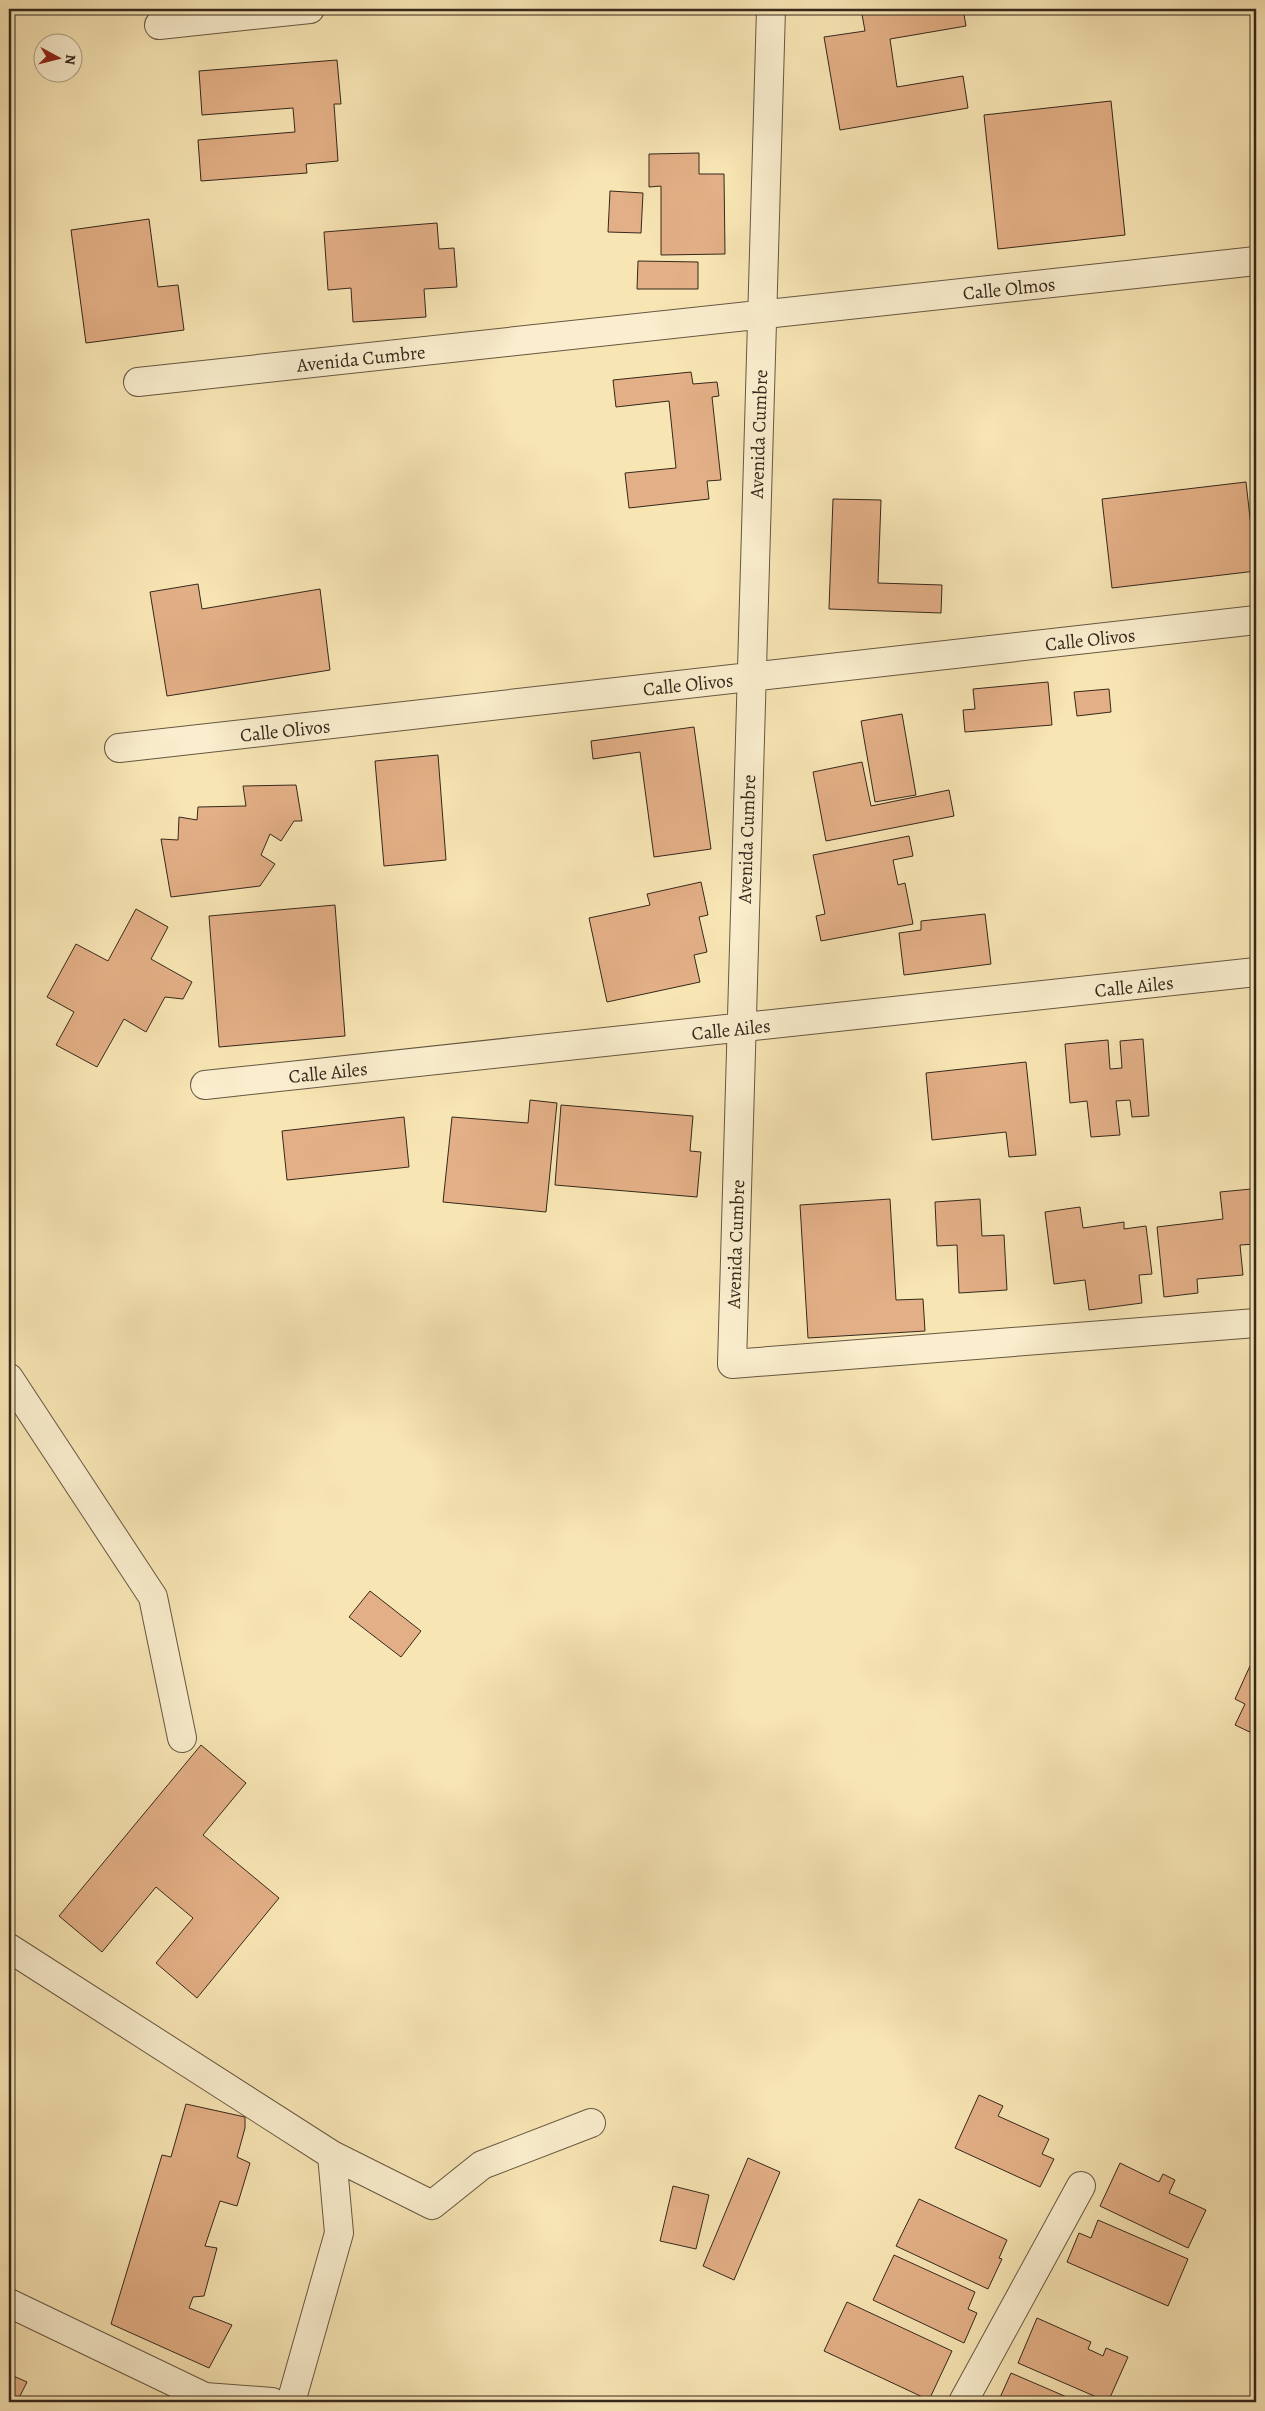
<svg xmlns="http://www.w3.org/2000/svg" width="1265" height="2411" font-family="Alegreya,serif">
	<rect width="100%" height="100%" fill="#f8e5b4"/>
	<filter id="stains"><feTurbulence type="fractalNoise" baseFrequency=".004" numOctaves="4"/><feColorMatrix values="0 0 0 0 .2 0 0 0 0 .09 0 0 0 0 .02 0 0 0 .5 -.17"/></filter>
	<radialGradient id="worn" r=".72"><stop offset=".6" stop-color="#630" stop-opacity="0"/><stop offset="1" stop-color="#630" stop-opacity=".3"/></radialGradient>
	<path fill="#e3af86" stroke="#35281c" d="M 861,9 L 963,9 L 966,26 L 890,39 L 897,87 L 963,76 L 968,108 L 840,130 L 824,37 L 865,31 Z
		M 337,60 L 341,104 L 334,104 L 338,161 L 306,164 L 307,173 L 201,181 L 198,140 L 295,132 L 293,108 L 202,115 L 199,71 Z
		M 1111,101 L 1125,235 L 998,249 L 984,115 Z
		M 699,153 L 699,174 L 724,174 L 725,254 L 661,255 L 661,186 L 649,187 L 649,154 Z
		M 610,191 L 643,193 L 641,233 L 608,232 Z
		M 149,219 L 158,287 L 178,285 L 184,330 L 86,343 L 71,230 Z
		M 437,223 L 439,249 L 454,248 L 457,287 L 424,289 L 426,317 L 353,322 L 351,288 L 328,290 L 324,232 Z
		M 638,261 L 698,262 L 698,289 L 637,289 Z
		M 691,372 L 693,384 L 717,382 L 719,396 L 712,397 L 721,480 L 707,481 L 709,499 L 629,508 L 625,473 L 676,468 L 669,401 L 616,407 L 613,380 Z
		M 1246,482 L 1256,571 L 1112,588 L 1102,499 Z
		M 833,499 L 881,500 L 878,583 L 942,585 L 941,613 L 829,609 Z
		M 198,584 L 202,609 L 320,589 L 330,670 L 167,696 L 150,592 Z
		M 1048,682 L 1052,725 L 965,732 L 963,710 L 975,709 L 973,689 Z
		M 1109,689 L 1111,712 L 1077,716 L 1074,692 Z
		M 902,714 L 916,795 L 875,802 L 861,721 Z
		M 694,727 L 711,849 L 654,857 L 640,752 L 593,759 L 591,741 Z
		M 438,755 L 446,860 L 384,866 L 375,761 Z
		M 862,762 L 871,806 L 949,790 L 954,816 L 826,841 L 813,772 Z
		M 296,785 L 302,821 L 294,821 L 281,841 L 270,834 L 261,855 L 275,864 L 260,886 L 171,897 L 161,839 L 178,840 L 179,817 L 197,820 L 198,807 L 246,806 L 243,786 Z
		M 909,836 L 913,856 L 893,860 L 898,885 L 905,883 L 913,924 L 821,941 L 816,916 L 825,914 L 813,855 Z
		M 701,882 L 708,915 L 699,917 L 707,952 L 694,955 L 700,982 L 607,1002 L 589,918 L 650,905 L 647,894 Z
		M 335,905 L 345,1036 L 219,1047 L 209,916 Z
		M 136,909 L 168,927 L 151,959 L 192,982 L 183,999 L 165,997 L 146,1032 L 124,1019 L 97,1067 L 56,1045 L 74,1012 L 47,997 L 76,944 L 108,961 Z
		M 985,914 L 991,964 L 904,975 L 899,933 L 921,930 L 921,921 Z
		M 1143,1039 L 1149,1116 L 1132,1117 L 1130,1100 L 1116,1101 L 1120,1135 L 1091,1137 L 1087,1101 L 1070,1103 L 1065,1044 L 1108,1040 L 1110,1069 L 1122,1068 L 1120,1041 Z
		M 1026,1062 L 1036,1155 L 1009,1157 L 1006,1132 L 932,1140 L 926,1073 Z
		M 530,1100 L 557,1103 L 546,1212 L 443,1202 L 452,1117 L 528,1123 Z
		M 561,1105 L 693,1116 L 690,1151 L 701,1152 L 697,1197 L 555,1185 Z
		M 404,1117 L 409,1167 L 287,1180 L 282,1131 Z
		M 1251,1189 L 1256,1244 L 1240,1245 L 1243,1275 L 1197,1279 L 1198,1293 L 1164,1297 L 1157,1227 L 1223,1219 L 1220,1192 Z
		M 890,1199 L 896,1300 L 923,1299 L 925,1331 L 808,1338 L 800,1205 Z
		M 980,1199 L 982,1236 L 1004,1235 L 1007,1290 L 959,1293 L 957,1245 L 937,1246 L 935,1202 Z
		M 1080,1207 L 1083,1228 L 1124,1222 L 1124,1229 L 1146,1226 L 1152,1274 L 1139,1275 L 1142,1303 L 1089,1310 L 1085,1280 L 1054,1284 L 1045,1212 Z
		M 370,1591 L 421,1631 L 401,1657 L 349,1617 Z
		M 1250,1666 L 1256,1669 L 1256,1735 L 1235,1725 L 1245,1704 L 1235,1699 Z
		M 201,1745 L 246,1783 L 203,1835 L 279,1898 L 197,1998 L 156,1963 L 193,1918 L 156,1887 L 102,1952 L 59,1916 Z
		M 979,2095 L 1003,2106 L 998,2116 L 1049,2139 L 1042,2154 L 1054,2159 L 1040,2187 L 955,2148 Z
		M 186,2104 L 245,2117 L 245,2128 L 237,2157 L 250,2163 L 237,2206 L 220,2201 L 205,2246 L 217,2248 L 204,2296 L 193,2297 L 189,2308 L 232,2325 L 209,2368 L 111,2324 L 162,2155 L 171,2157 Z
		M 748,2158 L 780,2172 L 734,2280 L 703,2266 Z
		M 1120,2163 L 1159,2182 L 1163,2174 L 1175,2180 L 1169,2193 L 1206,2210 L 1188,2248 L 1100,2206 Z
		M 673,2186 L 709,2195 L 696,2249 L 660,2241 Z
		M 919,2199 L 1007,2240 L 999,2258 L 1002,2259 L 988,2289 L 896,2246 Z
		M 1098,2220 L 1188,2259 L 1168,2306 L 1067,2262 L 1079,2233 L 1091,2238 Z
		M 894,2255 L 975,2292 L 968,2309 L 977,2313 L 964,2343 L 873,2300 Z
		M 847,2302 L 952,2351 L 929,2400 L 824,2351 Z
		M 1037,2318 L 1091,2342 L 1088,2349 L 1103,2356 L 1106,2348 L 1128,2357 L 1108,2402 L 1018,2363 Z
		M 1011,2373 L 1076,2401 L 1075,2402 L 998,2402 Z
		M 9,2374 L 27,2382 L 20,2396 L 36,2402 L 9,2402 Z"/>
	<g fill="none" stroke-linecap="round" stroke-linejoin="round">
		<g stroke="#665742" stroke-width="30">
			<path id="minor" d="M 771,9 L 732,1364 L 1256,1323
				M 159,25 L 310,9
				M 138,382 L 1256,261
				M 119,748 L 1256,620
				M 205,1085 L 1256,972
				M 9,1378 L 153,1597 L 182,1738
				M 9,1948 L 332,2155 L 432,2205 L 482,2165 L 591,2123
				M 9,2303 L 205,2397 L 272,2402
				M 291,2402 L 339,2233 L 332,2155
				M 963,2402 L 1081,2186"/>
		</g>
		<use href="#minor" stroke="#faeece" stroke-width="28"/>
	</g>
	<g text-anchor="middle" stroke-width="5" stroke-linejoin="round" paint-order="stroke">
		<g font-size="19" fill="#35281c" stroke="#faeece">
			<text transform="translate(1009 288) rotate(-6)" y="7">Calle Olmos</text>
			<text transform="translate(361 358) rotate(-6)" y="7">Avenida Cumbre</text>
			<text transform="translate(758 434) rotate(-88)" y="7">Avenida Cumbre</text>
			<text transform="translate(1090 639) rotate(-6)" y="7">Calle Olivos</text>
			<text transform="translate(688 684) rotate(-6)" y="7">Calle Olivos</text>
			<text transform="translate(285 730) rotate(-6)" y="7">Calle Olivos</text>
			<text transform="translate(746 839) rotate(-88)" y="7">Avenida Cumbre</text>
			<text transform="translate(1134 986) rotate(-6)" y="7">Calle Ailes</text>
			<text transform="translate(731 1029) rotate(-6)" y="7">Calle Ailes</text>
			<text transform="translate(328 1072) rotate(-6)" y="7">Calle Ailes</text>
			<text transform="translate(735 1244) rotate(-88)" y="7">Avenida Cumbre</text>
		</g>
	</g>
	<rect width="1265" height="2411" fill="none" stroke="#f8e5b4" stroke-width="30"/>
	<rect x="10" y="10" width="1245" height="2391" fill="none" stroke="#35281c" stroke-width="2.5"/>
	<rect x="15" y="15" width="1235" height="2381" fill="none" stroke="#35281c"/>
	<g transform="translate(58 58) rotate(97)"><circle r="24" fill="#faeece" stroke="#ab9f87"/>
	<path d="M0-4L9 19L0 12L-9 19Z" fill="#8f2418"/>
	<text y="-8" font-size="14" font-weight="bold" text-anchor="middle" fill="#35281c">N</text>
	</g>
	<rect width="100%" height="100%" filter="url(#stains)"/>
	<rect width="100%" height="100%" fill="url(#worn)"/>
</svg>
